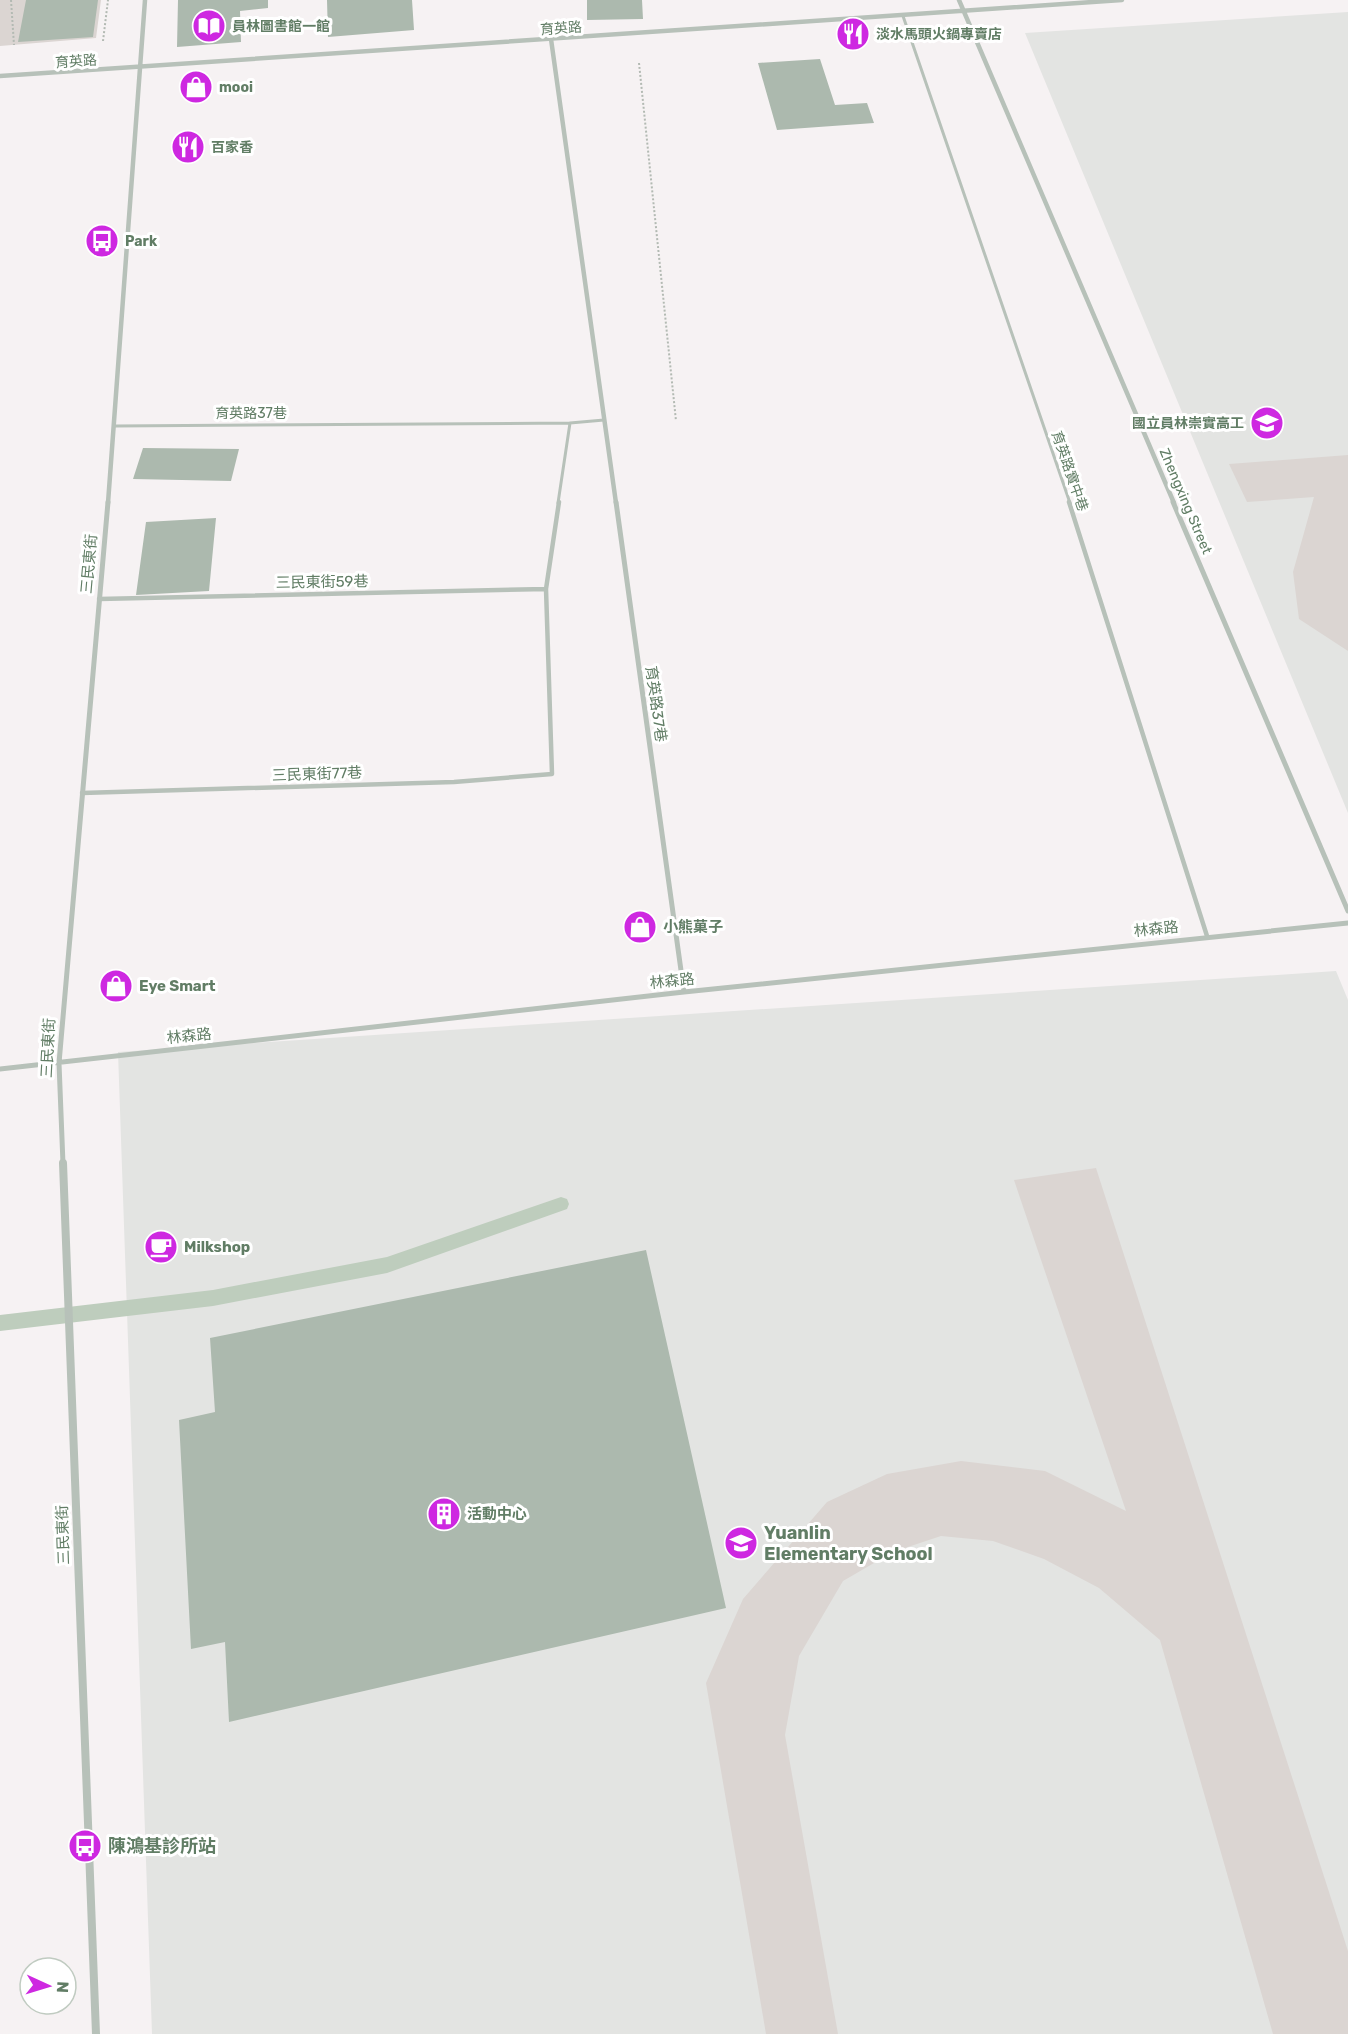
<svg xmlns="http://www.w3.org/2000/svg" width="1348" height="2034" font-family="Rubik,'Noto Sans TC',sans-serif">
	<rect width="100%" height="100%" fill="#f6f2f3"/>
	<path fill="#e3e4e2" d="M 1348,12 L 1348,813 L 1025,33 Z
		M 1336,971 L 1348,1000 L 1348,2034 L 152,2034 L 118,1052 Z"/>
	<path fill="#dbd5d2" d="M 0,0 L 101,0 L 96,38 L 0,46 Z
		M 1348,455 L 1348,651 L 1299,619 L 1293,572 L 1314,497 L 1247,502 L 1229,464 Z
		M 1096,1168 L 1348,1951 L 1348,2034 L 1273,2034 L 1160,1640 L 1099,1588 L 1044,1559 L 993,1541 L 941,1536 L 893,1552 L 843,1581 L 799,1656 L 785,1735 L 838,2034 L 766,2034 L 706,1683 L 743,1599 L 827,1502 L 887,1474 L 961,1461 L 1045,1471 L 1126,1511 L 1014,1180 Z"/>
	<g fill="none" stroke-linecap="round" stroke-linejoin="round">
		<path fill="#becdbd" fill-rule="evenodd" d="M 561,1197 L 567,1199 L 569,1204 L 567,1209 L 387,1273 L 213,1306 L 0,1331 L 0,1315 L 213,1290 L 387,1257 Z"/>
	</g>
	<path fill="#acb9ae" d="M 26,0 L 98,0 L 93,37 L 18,42 Z
		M 178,0 L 268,0 L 268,8 L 240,11 L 241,42 L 177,47 Z
		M 327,0 L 412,0 L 414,30 L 328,37 Z
		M 587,0 L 642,0 L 643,19 L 587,20 Z
		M 820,59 L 835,105 L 867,103 L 874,123 L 777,130 L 758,63 Z
		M 143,448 L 239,449 L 231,481 L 133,479 Z
		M 216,518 L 209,591 L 136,595 L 146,522 Z
		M 646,1250 L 726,1608 L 229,1722 L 225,1642 L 191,1649 L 179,1420 L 215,1412 L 210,1338 Z"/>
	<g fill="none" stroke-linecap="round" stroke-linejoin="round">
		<path stroke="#b3bab3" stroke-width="2" stroke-dasharray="2 2" stroke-linecap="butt" d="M 11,0 L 14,45
			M 103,41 L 108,0
			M 639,63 L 676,421"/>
		<path stroke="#b7c1b9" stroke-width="3" d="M 903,16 L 1070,503
			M 115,426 L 570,423 L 604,420
			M 558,503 L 570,423"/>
		<path stroke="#b7c1b9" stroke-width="4.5" d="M 1069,502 L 1207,936
			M 99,599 L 546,589
			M 82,793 L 454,782 L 552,774 L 546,589 L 559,502"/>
		<path stroke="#b7c1b9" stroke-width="4.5" d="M 959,0 L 1174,503
			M 551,39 L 616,503
			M 0,76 L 1122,0
			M 108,503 L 145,0"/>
		<path stroke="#b7c1b9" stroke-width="5" d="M 616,502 L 684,992
			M 1173,502 L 1348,911
			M 0,1069 L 684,992 L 1348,923
			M 63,1164 L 59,1063 L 108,502"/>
		<path stroke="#b7c1b9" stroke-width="8" d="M 63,1163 L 96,2034"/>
	</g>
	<defs>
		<g id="library-disc" transform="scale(1.725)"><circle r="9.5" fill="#ce28e1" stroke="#fff"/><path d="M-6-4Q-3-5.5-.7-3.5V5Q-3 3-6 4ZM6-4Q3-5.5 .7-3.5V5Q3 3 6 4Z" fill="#fff"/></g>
		<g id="restaurant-disc" transform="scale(1.725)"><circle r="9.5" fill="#ce28e1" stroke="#fff"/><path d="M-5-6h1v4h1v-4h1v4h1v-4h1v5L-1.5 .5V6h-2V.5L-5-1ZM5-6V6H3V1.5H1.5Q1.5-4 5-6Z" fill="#fff"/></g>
		<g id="shop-disc" transform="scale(1.725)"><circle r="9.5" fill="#ce28e1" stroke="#fff"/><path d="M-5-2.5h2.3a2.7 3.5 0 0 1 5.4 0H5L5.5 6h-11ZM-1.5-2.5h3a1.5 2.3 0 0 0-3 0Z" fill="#fff"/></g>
		<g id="bus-disc" transform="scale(1.725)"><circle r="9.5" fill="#ce28e1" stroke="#fff"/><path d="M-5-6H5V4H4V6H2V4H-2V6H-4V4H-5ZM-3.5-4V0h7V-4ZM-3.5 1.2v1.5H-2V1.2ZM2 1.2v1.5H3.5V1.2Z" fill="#fff"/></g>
		<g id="school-disc" transform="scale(1.725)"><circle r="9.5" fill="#ce28e1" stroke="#fff"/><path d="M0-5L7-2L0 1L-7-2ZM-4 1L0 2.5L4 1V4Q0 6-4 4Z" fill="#fff"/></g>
		<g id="cafe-disc" transform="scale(1.725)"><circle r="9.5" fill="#ce28e1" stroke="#fff"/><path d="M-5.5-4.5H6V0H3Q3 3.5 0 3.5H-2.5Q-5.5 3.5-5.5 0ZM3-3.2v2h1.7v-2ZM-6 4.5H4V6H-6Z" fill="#fff"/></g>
		<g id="building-disc" transform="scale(1.725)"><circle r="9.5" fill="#ce28e1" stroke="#fff"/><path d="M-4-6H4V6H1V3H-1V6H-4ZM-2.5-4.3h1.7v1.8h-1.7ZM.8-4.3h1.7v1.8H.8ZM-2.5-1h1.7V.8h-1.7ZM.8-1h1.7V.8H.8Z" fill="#fff"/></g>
	</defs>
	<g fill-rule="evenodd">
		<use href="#library-disc" x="209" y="26"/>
		<use href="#restaurant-disc" x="853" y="34"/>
		<use href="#shop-disc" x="196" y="87"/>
		<use href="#restaurant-disc" x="188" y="147"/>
		<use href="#bus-disc" x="102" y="241"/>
		<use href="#school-disc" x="1267" y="423"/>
		<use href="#shop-disc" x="640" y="927"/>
		<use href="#shop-disc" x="116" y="986"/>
		<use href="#cafe-disc" x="161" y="1247"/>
		<use href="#building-disc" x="444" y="1514"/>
		<use href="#school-disc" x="741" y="1543"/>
		<use href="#bus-disc" x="85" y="1846"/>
	</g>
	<g text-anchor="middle" stroke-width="6" stroke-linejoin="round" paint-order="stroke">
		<g font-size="14" font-weight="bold" fill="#617d65" stroke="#fff" text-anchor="start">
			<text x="232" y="31">員林圖書館一館</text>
			<text x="876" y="39">淡水馬頭火鍋專賣店</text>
			<text x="219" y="92">mooi</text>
			<text x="211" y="152">百家香</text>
			<text x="125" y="246">Park</text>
			<text x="1244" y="428" text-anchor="end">國立員林崇實高工</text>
		</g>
		<g font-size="14" fill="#617d65" stroke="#fff">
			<text transform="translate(561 28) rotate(-4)" y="5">育英路</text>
			<text transform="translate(76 61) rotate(-4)" y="5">育英路</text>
			<text x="251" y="418">育英路37巷</text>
			<text transform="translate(1070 471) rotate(71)" y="5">育英路實中巷</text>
			<text transform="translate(1186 501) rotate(67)" y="5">Zhengxing Street</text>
		</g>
		<g font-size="15" fill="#617d65" stroke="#fff">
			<text transform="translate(89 564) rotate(-85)" y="5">三民東街</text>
			<text transform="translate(322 582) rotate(-1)" y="5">三民東街59巷</text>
			<text transform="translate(656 704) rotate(82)" y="5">育英路37巷</text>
			<text transform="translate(317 774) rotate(-2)" y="5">三民東街77巷</text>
			<text transform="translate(1156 929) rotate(-6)" y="5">林森路</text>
			<text transform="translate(672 981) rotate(-6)" y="5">林森路</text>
			<text transform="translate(189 1036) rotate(-6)" y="5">林森路</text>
			<text transform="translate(48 1048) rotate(-87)" y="5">三民東街</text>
			<text transform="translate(63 1535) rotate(-92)" y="5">三民東街</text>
		</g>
		<g font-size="15" font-weight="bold" fill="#617d65" stroke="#fff" text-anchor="start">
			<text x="663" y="932">小熊菓子</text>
			<text x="139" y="991">Eye Smart</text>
			<text x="184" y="1252">Milkshop</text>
			<text x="467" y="1519">活動中心</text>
		</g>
		<g font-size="18" font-weight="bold" fill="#617d65" stroke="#fff" text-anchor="start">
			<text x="764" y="1539">Yuanlin<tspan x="764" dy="21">Elementary School</tspan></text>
			<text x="108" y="1852">陳鴻基診所站</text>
		</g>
	</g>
	<g transform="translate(48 1986) rotate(94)"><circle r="28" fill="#ffffff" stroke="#c0cbc1" stroke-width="1.5"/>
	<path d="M0-4.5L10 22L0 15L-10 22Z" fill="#ce28e1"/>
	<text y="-9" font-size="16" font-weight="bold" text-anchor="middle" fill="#617d65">N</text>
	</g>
</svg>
